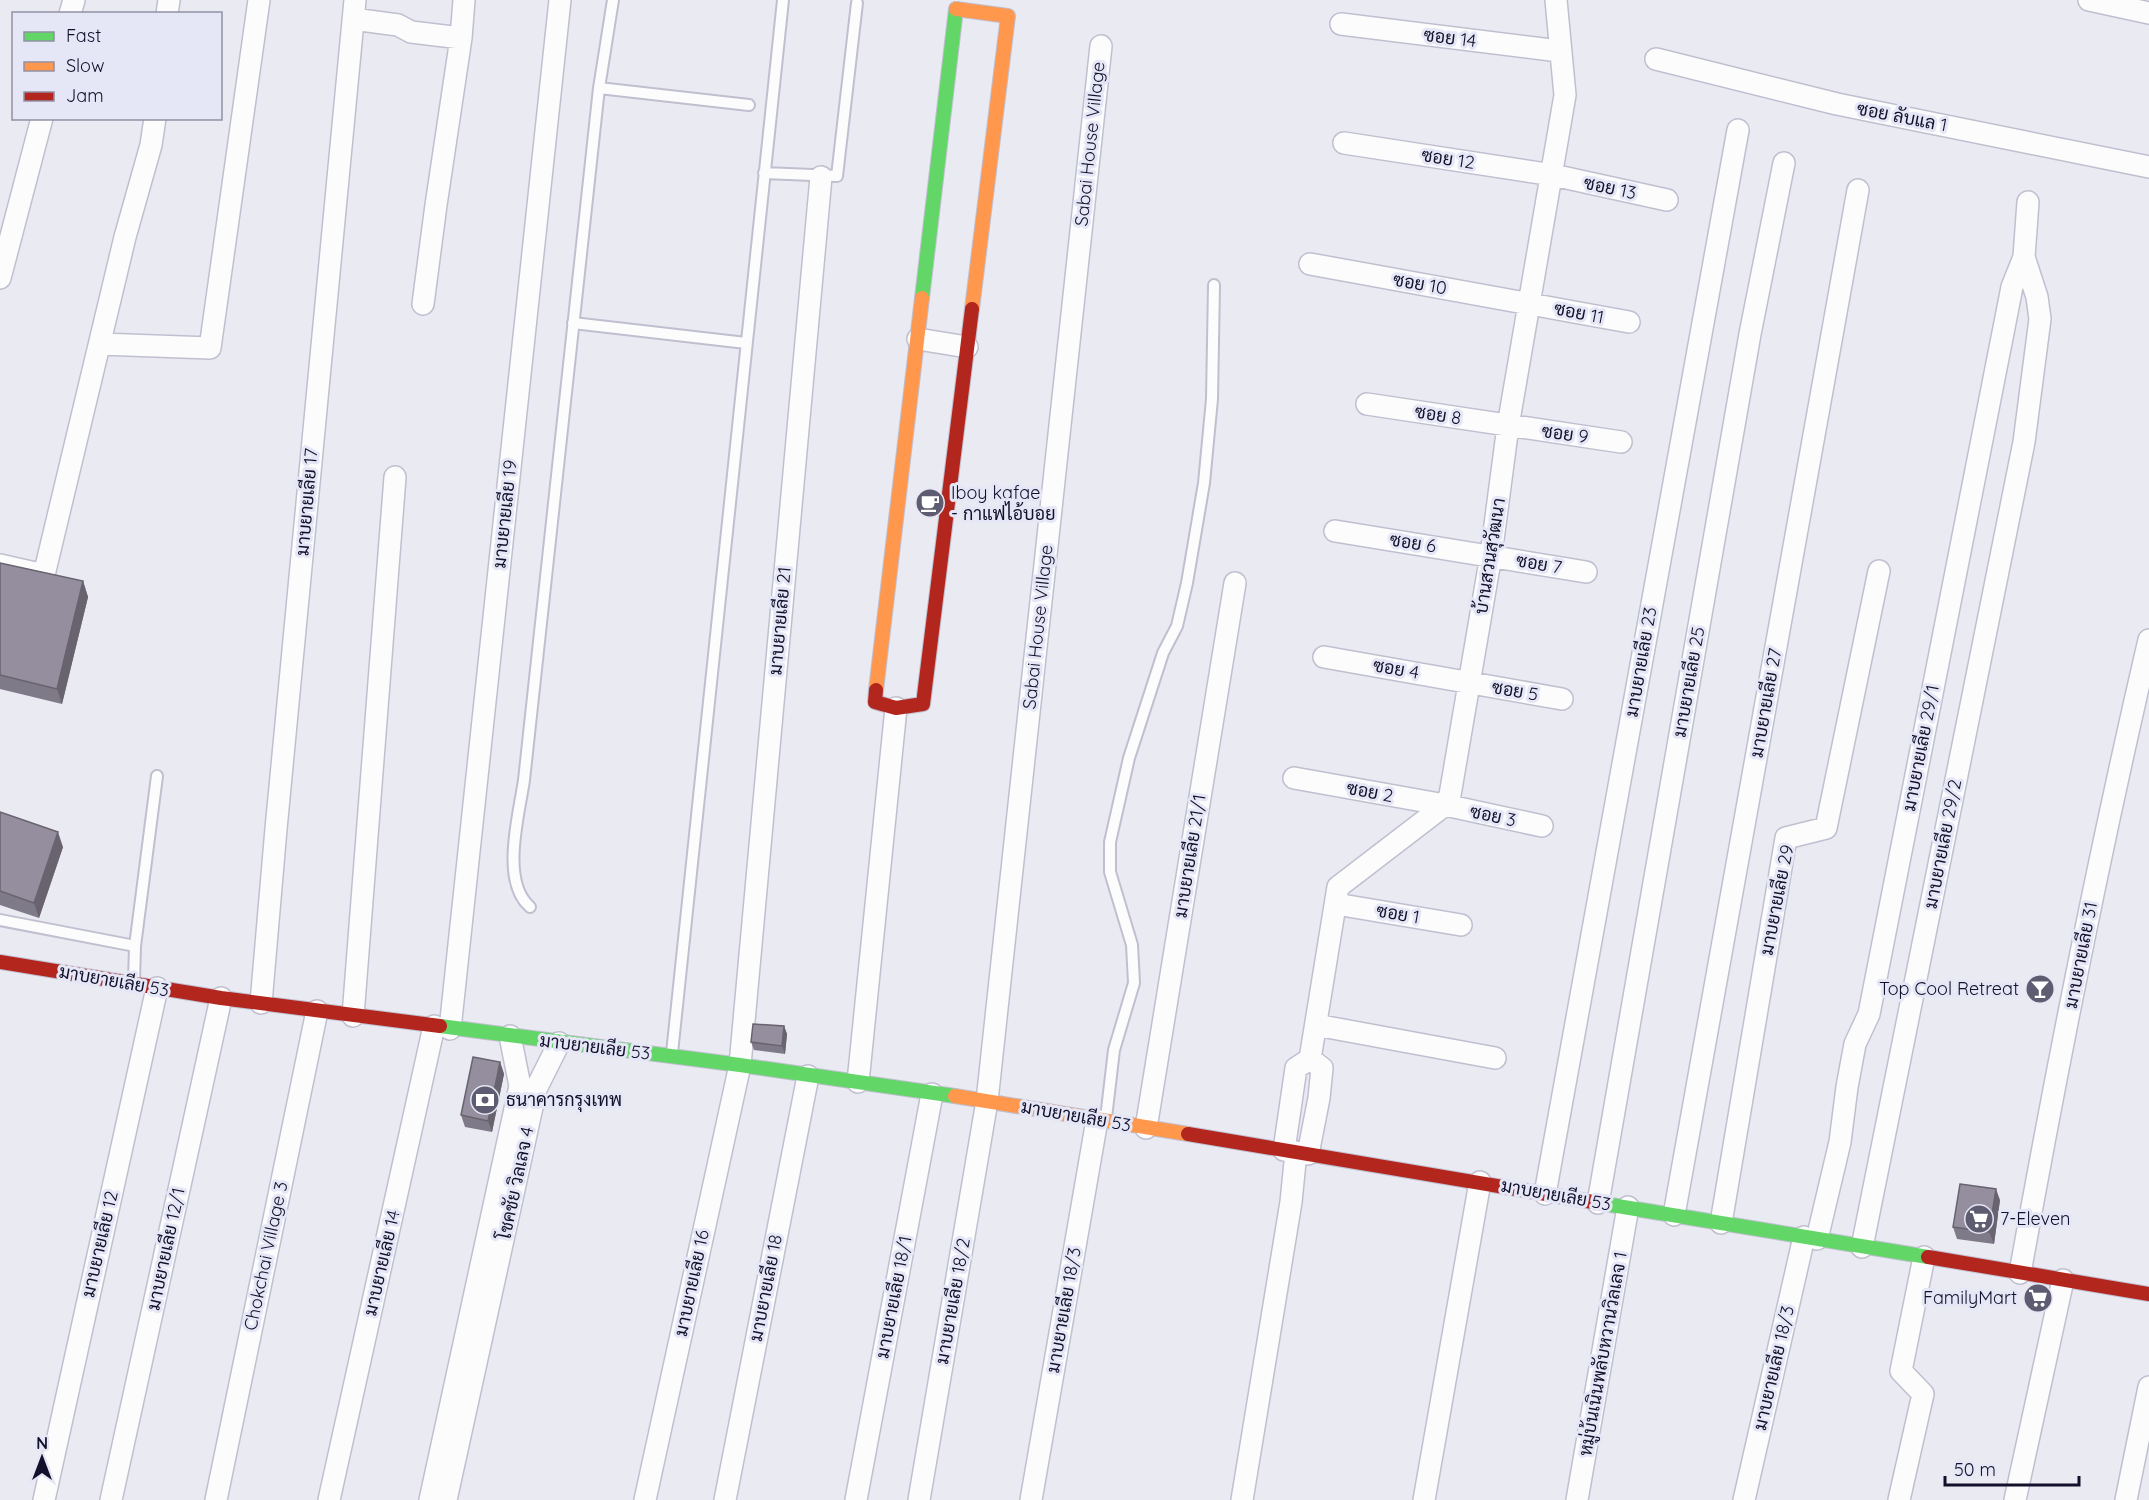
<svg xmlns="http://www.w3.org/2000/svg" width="2149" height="1500" font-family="Quicksand,Sarabun,sans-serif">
	<rect width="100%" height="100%" fill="#eaeaf2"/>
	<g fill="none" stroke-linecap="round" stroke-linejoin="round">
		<g stroke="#c0bfd0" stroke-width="14">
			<path id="lane" d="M 599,88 L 749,105
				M 764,173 L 837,176 L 857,3
				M 573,323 L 746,343
				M 530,907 C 500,881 519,815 524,780 L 599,88 L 613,0
				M 0,920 L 135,946 L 134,982
				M 135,946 L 157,776
				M 672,1053 L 783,0
				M 1106,1118 L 1114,1050 L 1134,983 L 1132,945 L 1110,872 L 1110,842 L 1129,758 L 1163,653 L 1177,626 L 1187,583 L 1204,483 L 1212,399 L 1214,285"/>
		</g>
		<g stroke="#c0bfd0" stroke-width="24">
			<path id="street" d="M 2089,0 L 2149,13
				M 70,14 L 74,0
				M 167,14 L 169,0
				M 353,19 L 398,25 L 411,32 L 461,38
				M 1341,24 L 1559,51
				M 1656,59 L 1837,104 L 2149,167
				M 1344,143 L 1553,175 L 1667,200
				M 1310,264 L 1629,322
				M 0,278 L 42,118
				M 423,304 L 436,205 L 461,38 L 464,0
				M 918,339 L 967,347
				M 100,344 L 210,348 L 259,0
				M 1367,404 L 1621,442
				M 1335,531 L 1586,572
				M 0,565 L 44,575 L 125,237 L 151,145 L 155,118
				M 1324,657 L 1562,699
				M 1294,778 L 1445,805 L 1542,826
				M 1336,904 L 1461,925
				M 261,1003 L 276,829 L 355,0
				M 353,1016 L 395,477
				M 1316,1025 L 1495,1058
				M 450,1029 L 560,0
				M 858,1082 L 896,708
				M 1146,1128 L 1235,583
				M 1284,1150 L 1296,1068 L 1310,1059 L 1338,887 L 1445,805 L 1450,795 L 1491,555 L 1508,426 L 1565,95 L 1556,0
				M 1308,1154 L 1319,1098 L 1322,1068 L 1310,1059
				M 1545,1194 L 1738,130
				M 1598,1203 L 1750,334 L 1784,163
				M 1674,1215 L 1858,190
				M 1721,1223 L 1786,838 L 1826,828 L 1879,571
				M 1817,1239 L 1840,1142 L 1847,1087 L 1855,1044 L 1869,1014 L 2012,287 L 2024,257
				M 1862,1247 L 2024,442 L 2040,319 L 2037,297 L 2024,257 L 2028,202
				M 2020,1273 C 2058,1061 2100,850 2149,640
				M 44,1500 L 157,988
				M 111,1500 L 221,998
				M 216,1500 L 317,1011
				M 329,1500 L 434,1026
				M 430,1500 L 520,1086 L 510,1036
				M 446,1500 L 536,1089 L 559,1043
				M 645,1500 L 740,1065 L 821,177
				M 725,1500 L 808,1076
				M 856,1500 L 932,1094
				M 919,1500 L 987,1101 L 1101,46
				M 1031,1500 L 1097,1120
				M 1242,1500 L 1291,1202 L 1296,1152
				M 1424,1500 L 1480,1182
				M 1577,1500 L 1628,1207
				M 1744,1500 L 1804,1237
				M 1899,1500 L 1923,1394 L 1901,1371 L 1924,1257
				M 2015,1500 L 2063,1280
				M 2126,1500 L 2149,1387"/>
		</g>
		<g stroke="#c0bfd0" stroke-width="16">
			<path id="fast" d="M 922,298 L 956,9
				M 440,1026 L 740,1065 L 955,1096
				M 1605,1204 L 1928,1257"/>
		</g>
		<g stroke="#c0bfd0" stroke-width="16">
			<path id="slow" d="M 956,9 L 1008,16 L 972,309
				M 876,690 L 922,298
				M 955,1096 L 1188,1134"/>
		</g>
		<g stroke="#c0bfd0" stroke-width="16">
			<path id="jam" d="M 876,690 L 875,702 L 896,708 L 923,704 L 972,309
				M 0,962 L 221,998 L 440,1026
				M 1188,1134 L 1605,1204
				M 1928,1257 L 2149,1294"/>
		</g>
		<use href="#lane" stroke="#fcfcfd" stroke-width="10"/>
		<use href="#street" stroke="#fcfcfd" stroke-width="21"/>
		<use href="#fast" stroke="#63d668" stroke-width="14"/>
		<use href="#slow" stroke="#ff974d" stroke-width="14"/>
		<use href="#jam" stroke="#b3261e" stroke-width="14"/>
	</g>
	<path fill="#7f7a88" d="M 0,563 L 83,581 L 88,597 L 62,704 L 0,689 Z
		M 0,812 L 63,847 L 39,918 L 0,905 Z
		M 784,1026 L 787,1034 L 785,1054 L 754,1050 L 751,1042 Z
		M 500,1062 L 504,1074 L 492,1132 L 465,1127 L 461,1115 Z
		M 2000,1200 L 1994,1244 L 1957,1239 L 1953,1227 Z"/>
	<path fill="#68636f" d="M 83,581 L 88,597 L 62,704 L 57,689 Z
		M 58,832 L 63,847 L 39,918 L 34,903 Z
		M 784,1026 L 787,1034 L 785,1054 L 782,1046 Z
		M 500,1062 L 504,1074 L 492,1132 L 488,1121 Z
		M 1996,1189 L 2000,1200 L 1994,1244 L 1989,1232 Z"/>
	<path fill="#948e9e" stroke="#68636f" stroke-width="1.5" d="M 0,563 L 83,581 L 57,689 L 0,675 Z
		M 0,812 L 58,832 L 34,903 L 0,891 Z
		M 753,1024 L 784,1026 L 782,1046 L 751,1042 Z
		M 473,1057 L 500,1062 L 488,1121 L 461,1115 Z
		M 1960,1184 L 1996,1189 L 1989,1232 L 1953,1227 Z"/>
	<defs>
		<g id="cafe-disc" transform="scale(1.5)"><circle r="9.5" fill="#5e5c70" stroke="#e6e7f6"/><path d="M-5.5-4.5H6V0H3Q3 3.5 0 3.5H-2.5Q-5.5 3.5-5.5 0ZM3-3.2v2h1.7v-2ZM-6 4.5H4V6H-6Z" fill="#fff"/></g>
		<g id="bar-disc" transform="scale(1.5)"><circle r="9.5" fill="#5e5c70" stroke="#e6e7f6"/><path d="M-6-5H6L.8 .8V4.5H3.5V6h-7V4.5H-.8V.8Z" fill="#fff"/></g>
		<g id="bank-disc" transform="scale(1.5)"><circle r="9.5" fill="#5e5c70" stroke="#e6e7f6"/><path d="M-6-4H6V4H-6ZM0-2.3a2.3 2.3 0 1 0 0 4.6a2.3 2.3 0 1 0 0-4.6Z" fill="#fff"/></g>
		<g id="supermarket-disc" transform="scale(1.5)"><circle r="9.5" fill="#5e5c70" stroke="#e6e7f6"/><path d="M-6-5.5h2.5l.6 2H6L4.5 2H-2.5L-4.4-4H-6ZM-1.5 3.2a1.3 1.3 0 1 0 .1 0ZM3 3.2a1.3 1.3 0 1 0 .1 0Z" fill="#fff"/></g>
	</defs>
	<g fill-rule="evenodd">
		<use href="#cafe-disc" x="930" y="503"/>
		<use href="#bar-disc" x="2040" y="989"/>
		<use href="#bank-disc" x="485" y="1100"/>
		<use href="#supermarket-disc" x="1979" y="1219"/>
		<use href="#supermarket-disc" x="2038" y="1298"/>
	</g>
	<g text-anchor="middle" stroke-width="6" stroke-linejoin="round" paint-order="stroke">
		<g font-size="18" fill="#12102a" stroke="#e6e7f6">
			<text transform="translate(1450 38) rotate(7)" y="6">ซอย 14</text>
			<text transform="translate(1902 117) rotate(11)" y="6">ซอย ลับแล 1</text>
			<text transform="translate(1090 144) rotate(-84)" y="6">Sabai House Village</text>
			<text transform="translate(1448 159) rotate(9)" y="6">ซอย 12</text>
			<text transform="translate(1610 188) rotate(12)" y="6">ซอย 13</text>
			<text transform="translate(1420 284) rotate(10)" y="6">ซอย 10</text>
			<text transform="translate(1579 313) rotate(11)" y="6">ซอย 11</text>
			<text transform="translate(1438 415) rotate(9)" y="6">ซอย 8</text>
			<text transform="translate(1565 434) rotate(8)" y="6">ซอย 9</text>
			<text transform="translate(307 502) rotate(-85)" y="6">มาบยายเลีย 17</text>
			<text transform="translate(505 514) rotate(-84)" y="6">มาบยายเลีย 19</text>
			<text transform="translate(1413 543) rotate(9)" y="6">ซอย 6</text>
			<text transform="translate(1490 556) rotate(-81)" y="6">บ้านสวนสุวัฒนา</text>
			<text transform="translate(1539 564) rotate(10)" y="6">ซอย 7</text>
			<text transform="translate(780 621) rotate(-85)" y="6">มาบยายเลีย 21</text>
			<text transform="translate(1038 627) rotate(-84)" y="6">Sabai House Village</text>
			<text transform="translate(1641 662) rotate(-80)" y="6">มาบยายเลีย 23</text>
			<text transform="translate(1396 669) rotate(10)" y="6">ซอย 4</text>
			<text transform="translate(1689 682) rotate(-80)" y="6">มาบยายเลีย 25</text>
			<text transform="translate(1515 691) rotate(10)" y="6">ซอย 5</text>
			<text transform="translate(1766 703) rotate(-80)" y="6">มาบยายเลีย 27</text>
			<text transform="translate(1921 748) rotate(-79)" y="6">มาบยายเลีย 29/1</text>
			<text transform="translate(1370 792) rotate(11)" y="6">ซอย 2</text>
			<text transform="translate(1493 816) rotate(12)" y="6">ซอย 3</text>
			<text transform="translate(1943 844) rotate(-79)" y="6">มาบยายเลีย 29/2</text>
			<text transform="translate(1190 856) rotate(-81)" y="6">มาบยายเลีย 21/1</text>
			<text transform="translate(1777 900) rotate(-79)" y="6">มาบยายเลีย 29</text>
			<text transform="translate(1398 914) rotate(10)" y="6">ซอย 1</text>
			<text transform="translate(2081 955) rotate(-79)" y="6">มาบยายเลีย 31</text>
			<text transform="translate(114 981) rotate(10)" y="6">มาบยายเลีย 53</text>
			<text transform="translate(595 1047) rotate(7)" y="6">มาบยายเลีย 53</text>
			<text transform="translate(1076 1116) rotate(10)" y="6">มาบยายเลีย 53</text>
			<text transform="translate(516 1183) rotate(-78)" y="6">โชคชัย วิลเลจ 4</text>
			<text transform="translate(1556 1195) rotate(10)" y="6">มาบยายเลีย 53</text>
			<text transform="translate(100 1244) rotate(-77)" y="6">มาบยายเลีย 12</text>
			<text transform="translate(166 1249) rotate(-78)" y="6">มาบยายเลีย 12/1</text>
			<text transform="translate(266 1256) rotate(-78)" y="6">Chokchai Village 3</text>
			<text transform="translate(382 1263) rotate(-77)" y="6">มาบยายเลีย 14</text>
			<text transform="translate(692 1283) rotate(-78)" y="6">มาบยายเลีย 16</text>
			<text transform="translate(766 1288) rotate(-79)" y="6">มาบยายเลีย 18</text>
			<text transform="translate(894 1297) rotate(-79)" y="6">มาบยายเลีย 18/1</text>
			<text transform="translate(953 1301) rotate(-80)" y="6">มาบยายเลีย 18/2</text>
			<text transform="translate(1064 1310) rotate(-80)" y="6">มาบยายเลีย 18/3</text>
			<text transform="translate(1603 1354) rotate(-80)" y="6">หมู่บ้นเนินพลับหวานวิลเลจ 1</text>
			<text transform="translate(1774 1368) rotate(-77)" y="6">มาบยายเลีย 18/3</text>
		</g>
		<g font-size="18" fill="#12102a" stroke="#e6e7f6" text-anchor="start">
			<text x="951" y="499">Iboy kafae<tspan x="951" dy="21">- กาแฟไอ้บอย</tspan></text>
			<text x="2019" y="995" text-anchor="end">Top Cool Retreat</text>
			<text x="506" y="1106">ธนาคารกรุงเทพ</text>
			<text x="2000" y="1225">7-Eleven</text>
			<text x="2017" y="1304" text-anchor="end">FamilyMart</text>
		</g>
	</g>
	<rect x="12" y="12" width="210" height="108" fill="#e6e7f6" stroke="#9191a4" stroke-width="1.5"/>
	<rect x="24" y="32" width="30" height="9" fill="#63d668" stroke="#9191a4" stroke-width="1.5"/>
	<text x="66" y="42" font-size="18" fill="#12102a">Fast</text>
	<rect x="24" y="62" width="30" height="9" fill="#ff974d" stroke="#9191a4" stroke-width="1.5"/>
	<text x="66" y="72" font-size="18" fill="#12102a">Slow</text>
	<rect x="24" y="92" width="30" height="9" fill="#b3261e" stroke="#9191a4" stroke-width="1.5"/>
	<text x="66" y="102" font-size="18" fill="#12102a">Jam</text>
	<g transform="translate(42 1458)" stroke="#e6e7f6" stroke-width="4.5" paint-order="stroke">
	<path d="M0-4.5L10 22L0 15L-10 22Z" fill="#12102a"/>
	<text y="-9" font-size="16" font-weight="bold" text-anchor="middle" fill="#12102a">N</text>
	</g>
	<path d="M1945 1476v9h134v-9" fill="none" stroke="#12102a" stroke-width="3"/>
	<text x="1954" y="1476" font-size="18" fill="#12102a" stroke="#e6e7f6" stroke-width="4.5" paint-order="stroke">50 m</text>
</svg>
